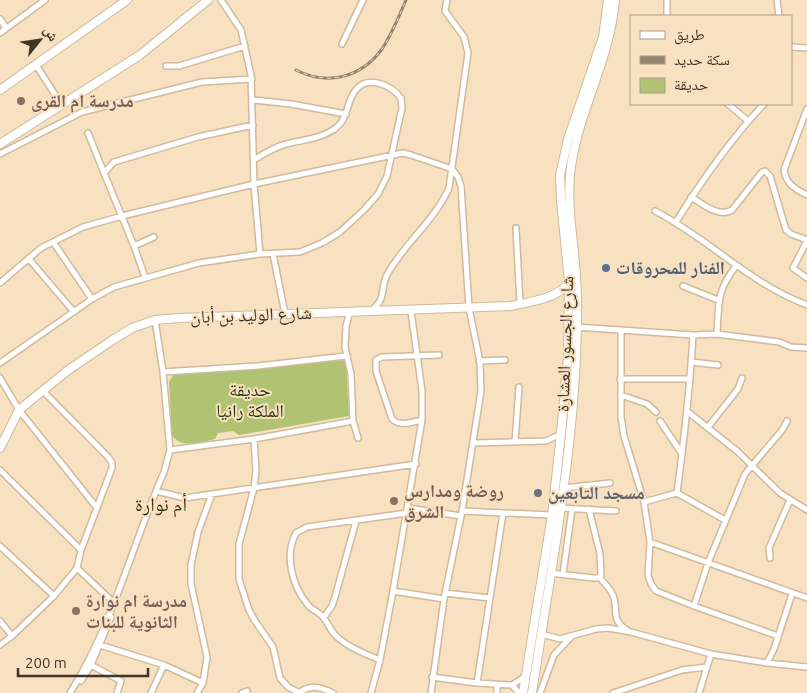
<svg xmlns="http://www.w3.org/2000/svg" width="807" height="693" font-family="Ubuntu,'Noto Naskh Arabic',sans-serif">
	<rect width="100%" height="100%" fill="#f7e1c1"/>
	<path fill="#afc372" d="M 346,360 L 349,416 L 239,435 L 233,431 L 218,433 L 215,439 C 200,442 183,449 172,436 L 169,382 L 174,374 Z"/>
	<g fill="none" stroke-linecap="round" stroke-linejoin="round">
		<g stroke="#d0ba9b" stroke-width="8">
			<path id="street" d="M 221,0 L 241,30 L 251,75 L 254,184 L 260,254
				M 777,0 L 779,16
				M 667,16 L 667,0
				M 0,19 L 6,28
				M 0,33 L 45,0
				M 342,44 L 363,0
				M 791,47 L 807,48
				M 36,65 L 61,104
				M 166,66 L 179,66 L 245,46
				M 253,100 L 291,104 L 346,114
				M 728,104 L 748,121
				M 807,109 L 784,170 C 786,184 795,189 807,195
				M 88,133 L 104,173
				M 0,154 L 82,112 L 202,82 L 252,79
				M 691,197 C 703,204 719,218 732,210 L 762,172 L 765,171 L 770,176 L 786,230 L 791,234 L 807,240
				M 655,211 C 708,238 750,284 807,305
				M 676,222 C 702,180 731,139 764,104
				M 516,228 L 520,304
				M 807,241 L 793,268 L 807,278
				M 53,242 L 92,299
				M 134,246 L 154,237
				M 273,254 L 285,314
				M 29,259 L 74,312
				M 145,277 L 134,246 L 104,173 L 114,162 L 198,137 L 253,125
				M 0,283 L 41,248 L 83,227 L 122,216 L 254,184 L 374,159 L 403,153 L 411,155 L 452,169 L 458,177 L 461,186 L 469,308 L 480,362 L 481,391 L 462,511 L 444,599 L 431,693
				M 683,286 L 718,300
				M 372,310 C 388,297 379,288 388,273 C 405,243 435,220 449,188 L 468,53 L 464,37 L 445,11 L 447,0
				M 350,311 L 346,326 L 345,347 L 351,374 L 353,421 L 358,438
				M 576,327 L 693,335 L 717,334 L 779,342 L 791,347 L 807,348
				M 621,330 L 621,417 L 624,436 L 644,502 L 650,542 L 648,575 L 651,584 L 656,591 L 694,606 L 778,636
				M 717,334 C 719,303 716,292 736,266
				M 479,361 L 505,360
				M 691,362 L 718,365
				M 0,363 L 92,299 L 114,287 L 199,263 L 260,254 L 300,252 L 322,243 L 340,232 L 364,210 L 378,194 L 387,176 L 402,108 L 401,98 C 391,85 367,74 355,91 C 346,102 349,120 333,130 C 319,139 302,140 286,144 C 275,147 265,153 255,159
				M 163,372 L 258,366 L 346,356
				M 0,378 L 19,410 L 97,508
				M 620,379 L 688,379
				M 621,395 L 647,404 L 656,412
				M 688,412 L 737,451 L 780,493 L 807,510
				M 422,420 C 412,422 400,427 392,419 L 376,371 L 376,360 L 382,357 L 439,355
				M 660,421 L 682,454
				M 708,427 L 738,389 L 742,378
				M 254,439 L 256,471 L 254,488 L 239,544 L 239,579 L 249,610 L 255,621 L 273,647 L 280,678 L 288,687 L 300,693
				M 515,442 L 519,387
				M 473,443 L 546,441 L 561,434
				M 170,450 L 254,439 L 353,421
				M 0,470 L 81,550
				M 564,488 L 610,483
				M 156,491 L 185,498 L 416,464
				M 677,493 C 684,440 690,388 693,335
				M 644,502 L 677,493 L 725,520
				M 408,508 L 461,516
				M 560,508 L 616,511
				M 462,511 L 552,515
				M 650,542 L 807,598
				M 0,546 L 54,596
				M 770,558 L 769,548 L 790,500
				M 77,568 L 115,604
				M 550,573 L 593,578 L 597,578 L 601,576 L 600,554 L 589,509
				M 563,574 L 572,509
				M 600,578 C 605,584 612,590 614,598 C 618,613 611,620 627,630
				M 393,591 L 444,599
				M 445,593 L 490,598
				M 694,606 L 708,563 L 745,474 L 783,429 L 787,421
				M 324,617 L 332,606 L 335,597 L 356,521
				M 0,621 L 12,636
				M 541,634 L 560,639 L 596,629 L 608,628 L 631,632 L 711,654 L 767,663 L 774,649 L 792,594
				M 0,645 L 12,636 L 54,596 L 77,568 L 81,550 L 112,468 L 112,463 L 108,457 L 43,391
				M 100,645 L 164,665 L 203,683
				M 380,660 C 365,654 348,647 336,636 C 330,630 328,623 323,617 C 319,612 312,610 308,605 C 292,586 284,555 296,533 L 307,527 L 407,513
				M 767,663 L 807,667
				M 91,665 L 121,681 L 117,693
				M 432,677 L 477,683 L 512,685 L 526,676
				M 81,681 L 91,665 L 111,617
				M 477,683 L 503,513
				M 497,684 L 497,693
				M 512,685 L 519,693
				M 70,693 C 113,625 132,545 164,472 L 170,450 L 163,372 L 155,320
				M 151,693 L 164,665
				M 197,693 L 203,683 L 207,657 L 191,584 L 191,565 L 198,532 L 212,494
				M 242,693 L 247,691
				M 299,693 C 310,684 321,687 333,693
				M 371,693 L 380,660 L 393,591 L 422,420 L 422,391 L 411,311
				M 540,693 L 554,655 L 570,638
				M 613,693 L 682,670 L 707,667
				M 699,693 L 711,654"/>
		</g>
		<g stroke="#d0ba9b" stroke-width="10">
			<path id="secondary" d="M 0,90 L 127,0
				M 0,144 L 140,55 L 208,0
				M 0,448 L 19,410 L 67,371 L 111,341 L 132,328 L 155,320 L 180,318 L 510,306 C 529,302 558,299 569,282
				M 523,693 L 552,515 L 561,434 L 568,356 L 569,282 L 561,200 L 560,175 L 568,139 L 603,37 L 608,0
				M 532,693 C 549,581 571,469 576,356 C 577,330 578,303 576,277 C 574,243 567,209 570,175 C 576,115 610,61 615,0"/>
		</g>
		<use href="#street" stroke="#fff" stroke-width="5"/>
		<use href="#secondary" stroke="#fff" stroke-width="8"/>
		<g stroke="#94856f" stroke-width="3">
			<path id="rail" d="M 296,70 C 327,86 361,78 382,49 C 392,34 399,16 406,0"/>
		</g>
		<use href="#rail" stroke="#f7e1c1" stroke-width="1" stroke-dasharray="4" stroke-linecap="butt"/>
	</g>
	<g fill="#8d6e63" stroke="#f7e1c1" stroke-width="2">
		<circle cx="21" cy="101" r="5"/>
		<circle cx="394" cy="501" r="5"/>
		<circle cx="76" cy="611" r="5"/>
	</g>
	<circle fill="#5c6f8a" stroke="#f7e1c1" stroke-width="2" cx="606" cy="268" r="5"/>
	<circle fill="#6b7280" stroke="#f7e1c1" stroke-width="2" cx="538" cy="493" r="5"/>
	<g text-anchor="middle" stroke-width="4" stroke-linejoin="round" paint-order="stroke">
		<g font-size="18" font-weight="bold" fill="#785e54" stroke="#f7e1c1" text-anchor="start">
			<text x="31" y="107">مدرسة ام القرى</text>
			<text x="404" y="497">روضة ومدارس<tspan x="404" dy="21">الشرق</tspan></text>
			<text x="86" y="607">مدرسة ام نوارة<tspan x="86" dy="21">الثانوية للبنات</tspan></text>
		</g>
		<g font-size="18" font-weight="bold" fill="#4e5e75" stroke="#f7e1c1" text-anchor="start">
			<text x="616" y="274">الفنار للمحروقات</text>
		</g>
		<g font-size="18" fill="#3f3629" stroke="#f7e1c1">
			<text transform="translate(251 315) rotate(-2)" y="6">شارع الوليد بن أبان</text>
			<text transform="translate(565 344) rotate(-88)" y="6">شارع الجسور العشارة</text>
		</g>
		<g font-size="18" fill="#2b340c" stroke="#f7e1c1">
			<text x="250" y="396">حديقة<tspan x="250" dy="21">الملكة رانيا</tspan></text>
		</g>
		<g font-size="18" font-weight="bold" fill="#5b616d" stroke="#f7e1c1" text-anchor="start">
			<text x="548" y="499">مسجد التابعين</text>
		</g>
		<g font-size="19" fill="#423115" stroke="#f7e1c1">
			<text x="161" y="511">أم نوارة</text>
		</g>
	</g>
	<rect x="630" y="15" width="162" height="90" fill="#f7e1c1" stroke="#ad9d84"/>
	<rect x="640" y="31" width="25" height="8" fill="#ffffff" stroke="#ad9d84"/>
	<text x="674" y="40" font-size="15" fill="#3f3629">طريق</text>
	<rect x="640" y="56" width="25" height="8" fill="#94856f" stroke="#ad9d84"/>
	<text x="674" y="65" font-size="15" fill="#3f3629">سكة حديد</text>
	<rect x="640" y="78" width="25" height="15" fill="#afc372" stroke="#ad9d84"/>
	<text x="674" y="90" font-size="15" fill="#3f3629">حديقة</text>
	<g transform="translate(40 40) rotate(60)" stroke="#f7e1c1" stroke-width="4" paint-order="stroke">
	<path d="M0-4L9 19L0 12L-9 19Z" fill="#3f3629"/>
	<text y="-8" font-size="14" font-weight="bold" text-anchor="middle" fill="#3f3629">ش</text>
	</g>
	<path d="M18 668v8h130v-8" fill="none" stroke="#3f3629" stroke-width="2.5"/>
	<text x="25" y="668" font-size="15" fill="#3f3629" stroke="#f7e1c1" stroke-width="4" paint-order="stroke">200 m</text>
</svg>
